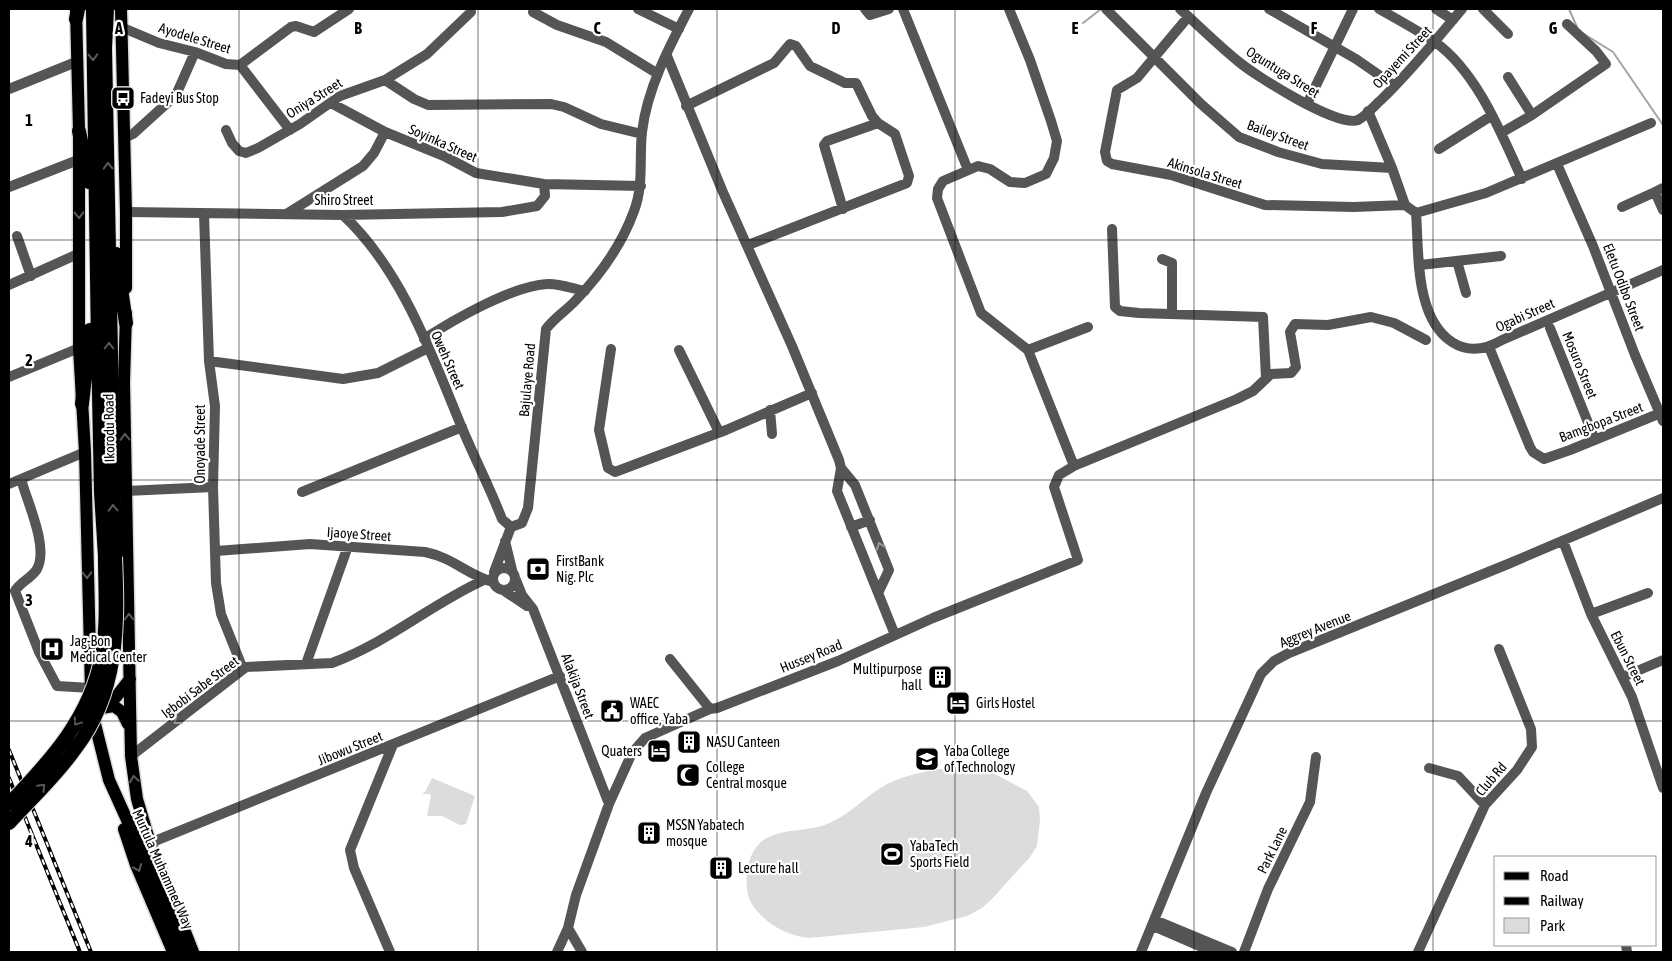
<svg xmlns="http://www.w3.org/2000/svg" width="1672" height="961" font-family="'Asap Condensed',sans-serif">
	<rect width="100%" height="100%" fill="#fff"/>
	<path fill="#dcdcdc" d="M 937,769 L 972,769 L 993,773 L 1027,791 L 1039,807 L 1040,820 L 1037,846 L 1030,857 L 991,900 L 982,908 L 967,916 L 924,927 L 809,938 C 786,935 765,924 752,904 C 742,888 746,855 760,843 C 774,830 800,831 818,827 C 843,821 861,800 882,787 C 898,777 919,773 937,769 Z
		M 432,778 L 475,796 L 466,824 L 460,825 L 442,816 L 427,816 L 431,796 L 430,794 L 422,794 L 425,792 Z"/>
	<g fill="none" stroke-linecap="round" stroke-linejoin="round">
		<path stroke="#a3a3a3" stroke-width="2" d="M 1569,9 L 1577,27
			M 1083,23 L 1101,9
			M 1584,34 L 1613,52 L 1663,125"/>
		<g stroke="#dbdbdb" stroke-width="15">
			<path id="major" d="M 76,9 L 79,131 L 79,348 L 85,452 L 91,691
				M 121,9 L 126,212 L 126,288
				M 126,313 L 124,382 L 131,756 L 137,799 L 150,843 L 193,952
				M 95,694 L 102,698 L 116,697 L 130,679
				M 95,709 L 114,706 L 122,712 L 128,724
				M 93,716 L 109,780 L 160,893 L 183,952
				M 124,829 L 136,865 L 173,952"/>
		</g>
		<g stroke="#dbdbdb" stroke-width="16">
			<path id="highway" d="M 93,9 L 98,343 L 101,492 L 105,556
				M 107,9 L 105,48 L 115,557
				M 76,19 L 78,9
				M 79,131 L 89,182
				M 116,254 L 126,323
				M 82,404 L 90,330"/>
		</g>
		<path stroke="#555" stroke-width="10" d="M 638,9 L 679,29
			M 865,9 L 870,15 L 889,9
			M 903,9 L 968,170
			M 1009,9 L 1030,60 L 1051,121 L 1057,141 L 1054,158 L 1046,174 L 1025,183 L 1010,182 L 990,169 L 978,166 L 943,181 L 938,189 L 937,198 L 981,313 L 1028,350 L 1074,466
			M 1106,9 L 1201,104 L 1239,137 L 1278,152 L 1322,164 L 1392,168 L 1405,205
			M 1180,9 C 1199,26 1219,46 1239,62 C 1256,76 1338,128 1358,120 C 1366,116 1374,106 1381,100 C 1412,70 1435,41 1462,9
			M 1269,9 L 1356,59 L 1395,86
			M 1379,9 C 1397,19 1417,30 1435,42 C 1477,72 1501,133 1522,179
			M 1436,9 L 1453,20
			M 1483,9 L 1508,34
			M 533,12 L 557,25 L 606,42 L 658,74
			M 1188,17 L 1137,78 L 1117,90 L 1105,152 L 1107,161 L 1112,164 L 1171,175 L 1265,205 L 1354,207 L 1405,205 L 1416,213
			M 121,27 L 159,43 L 195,52 L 226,64 L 240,65 L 290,130
			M 667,56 L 722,190 L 792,346 L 839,460 L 841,468 L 837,491 L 895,635
			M 240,65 L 291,27 L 296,26 L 314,32 L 349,9
			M 385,80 L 414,99 L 428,105 L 551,104 L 564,107 L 601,124 L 642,134
			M 9,89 L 76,62
			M 331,103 L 385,132 L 444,156 L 476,173 L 544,184 L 641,186
			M 1307,104 L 1353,9
			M 686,106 L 774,63 L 790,44 L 796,46 L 810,66 L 845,83 L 856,83 L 872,116 L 878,123 L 895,134 L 909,176 L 907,183 L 748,245
			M 1368,111 L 1392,168
			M 1532,115 L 1606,64 L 1596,51 L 1567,24
			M 226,130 L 232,143 L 239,151 L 246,153 L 258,148 L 300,124 L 340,96 L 385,80 L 427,54 L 471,12
			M 1501,133 L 1532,115 L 1508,77
			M 124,138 L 133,134 L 176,95 L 195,52
			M 1439,149 L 1491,116
			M 1557,164 L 1593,246 L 1635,355 L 1663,421
			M 9,187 L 78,160
			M 1663,188 L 1655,192 L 1663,210
			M 1622,207 L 1655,192
			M 843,209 L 824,145 L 827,141 L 878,123
			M 126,212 L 343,215 L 502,212 L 537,206 L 545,196 L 544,184
			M 288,213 L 363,166 L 374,153 L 385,132
			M 1416,213 C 1418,240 1417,271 1424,297 C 1434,337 1463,363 1502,340 L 1663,270
			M 1416,213 L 1486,193 L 1651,123
			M 204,214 L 209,361 L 215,406 L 213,487 L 216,583 L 221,614 L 243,669
			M 343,215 C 402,270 432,355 462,428 C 475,459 490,488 502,519 L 511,527
			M 1112,229 L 1115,307 L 1120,311 L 1139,313 L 1263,317 L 1266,378
			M 17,236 L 31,276
			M 1162,259 L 1172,263 L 1172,314
			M 1457,261 L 1466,293
			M 1420,265 L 1501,256
			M 9,285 L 80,253
			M 1550,328 L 1595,440
			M 424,339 C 453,320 512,286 547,284 C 559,283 573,289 585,291
			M 1489,347 L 1530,447 L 1533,452 L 1544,459 L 1570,450 L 1663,412
			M 611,349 L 599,430 L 608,468 L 615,472 L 726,430 L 812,393
			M 679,350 L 719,432
			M 1028,350 L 1088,327
			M 209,361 L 343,379 L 378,373 L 428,348
			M 9,377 L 79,348
			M 770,410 L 772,434
			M 841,468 L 855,485 L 889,570 L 879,591
			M 21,479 C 27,502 49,547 37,569 C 32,578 20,582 15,591 L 39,652 L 57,686 L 91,688
			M 9,484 L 85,452
			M 126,491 L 213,487
			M 302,492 L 462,427
			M 851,527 L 870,520
			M 505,541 L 512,570
			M 1563,541 L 1591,614 L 1632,697 L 1663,788
			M 216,551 L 310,544 L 425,552 C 454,558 467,575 493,582
			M493 579a11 11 0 1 1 22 0a11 11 0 1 1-22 0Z
			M 494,572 L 511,527 L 522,523 L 528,508 L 546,329 C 555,317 566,311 576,300 C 600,275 622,244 634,211 C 644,185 639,159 642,132 C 647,89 669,47 689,9
			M 516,580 L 522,595 L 533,609 L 609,804
			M 503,590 L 527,606
			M 1591,614 L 1648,593
			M 670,659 L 710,709
			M 306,664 L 348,546
			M 1623,677 L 1663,660
			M 131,756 L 246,667 L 332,663 C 389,642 431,604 484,580
			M 1429,768 L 1458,776 L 1485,805
			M 150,843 L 560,676
			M 1155,920 L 1232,952
			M 1153,926 L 1213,952
			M 568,928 L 582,952
			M 1626,945 L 1627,952
			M 390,952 L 354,868 L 350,850 L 392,747
			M 557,952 L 568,928 L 576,895 L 609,804 L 632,753 L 645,738 L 710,709 L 717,708 L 838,661 L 933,618 L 1078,560 L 1054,487 L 1059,475 L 1074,466 L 1237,399 L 1253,391 L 1271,374 L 1291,373 L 1296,367 L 1290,332 L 1295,324 L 1328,325 L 1371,317 L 1394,323 L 1426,340
			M 1141,952 L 1206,793 L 1261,674 L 1274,661 L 1289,653 L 1508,564 L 1663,498
			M 1244,952 L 1268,889 L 1310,802 L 1316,757
			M 1418,952 L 1485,805 L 1517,770 L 1532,747 L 1531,729 L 1499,649"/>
		<use href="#major" stroke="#000" stroke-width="12"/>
		<use href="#highway" stroke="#000" stroke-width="14"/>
		<g stroke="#000" stroke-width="4">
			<path id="rail" d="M 9,750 L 91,952
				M 9,778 L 80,952"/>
		</g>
		<use href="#rail" stroke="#fff" stroke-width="2" stroke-dasharray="5.5" stroke-linecap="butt"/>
		<g stroke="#dbdbdb" stroke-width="16" stroke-linecap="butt">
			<path id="highway-bridge" d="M 9,804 C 50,761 91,717 102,655 C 108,623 105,589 105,556
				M 9,823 C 31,799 56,776 75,749 C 119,692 118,626 115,557"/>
		</g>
		<use href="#highway-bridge" stroke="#000" stroke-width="14"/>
	</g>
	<defs><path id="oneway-chevron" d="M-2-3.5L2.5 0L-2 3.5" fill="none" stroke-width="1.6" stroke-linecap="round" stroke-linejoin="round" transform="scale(1.25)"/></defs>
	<g stroke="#595959">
		<use href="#oneway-chevron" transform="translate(93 57) rotate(89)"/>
		<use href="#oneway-chevron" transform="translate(108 166) rotate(-91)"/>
		<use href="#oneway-chevron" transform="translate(79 215) rotate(89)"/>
		<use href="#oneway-chevron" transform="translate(109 346) rotate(-90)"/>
		<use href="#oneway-chevron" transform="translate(125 437) rotate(-91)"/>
		<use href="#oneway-chevron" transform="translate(113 508) rotate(-92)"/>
		<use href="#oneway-chevron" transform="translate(87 575) rotate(89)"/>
		<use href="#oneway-chevron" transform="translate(129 617) rotate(-90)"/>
		<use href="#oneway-chevron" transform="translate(77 722) rotate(124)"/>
		<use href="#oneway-chevron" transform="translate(134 779) rotate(-99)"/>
		<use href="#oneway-chevron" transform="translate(42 787) rotate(-47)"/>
		<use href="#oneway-chevron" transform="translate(138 868) rotate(67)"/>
	</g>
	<g stroke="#999">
		<use href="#oneway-chevron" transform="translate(880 546) rotate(-111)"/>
		<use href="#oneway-chevron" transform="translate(177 721) rotate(143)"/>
	</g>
	<path fill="none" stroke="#000" stroke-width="1" stroke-opacity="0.55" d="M 239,9 L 239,952M 478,9 L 478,952M 717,9 L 717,952M 955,9 L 955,952M 1194,9 L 1194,952M 1433,9 L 1433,952M 9,240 L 1663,240M 9,480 L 1663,480M 9,721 L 1663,721"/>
	<defs>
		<g id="bus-square" transform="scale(1.25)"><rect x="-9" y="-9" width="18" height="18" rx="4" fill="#000" stroke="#fff"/><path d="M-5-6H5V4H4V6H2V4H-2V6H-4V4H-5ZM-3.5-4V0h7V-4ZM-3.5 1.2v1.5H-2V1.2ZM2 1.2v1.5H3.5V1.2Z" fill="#fff"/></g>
		<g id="bank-square" transform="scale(1.25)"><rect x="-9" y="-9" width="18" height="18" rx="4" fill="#000" stroke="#fff"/><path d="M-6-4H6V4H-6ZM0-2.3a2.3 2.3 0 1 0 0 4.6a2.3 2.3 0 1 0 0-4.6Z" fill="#fff"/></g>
		<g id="hospital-square" transform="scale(1.25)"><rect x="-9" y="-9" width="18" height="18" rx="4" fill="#000" stroke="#fff"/><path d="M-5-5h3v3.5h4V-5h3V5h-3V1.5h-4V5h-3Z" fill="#fff"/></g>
		<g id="building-square" transform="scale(1.25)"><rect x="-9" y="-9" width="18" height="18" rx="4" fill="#000" stroke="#fff"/><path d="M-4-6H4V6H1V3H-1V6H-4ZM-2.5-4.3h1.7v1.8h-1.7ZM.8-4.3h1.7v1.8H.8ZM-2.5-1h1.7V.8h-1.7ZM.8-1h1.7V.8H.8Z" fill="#fff"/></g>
		<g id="hotel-square" transform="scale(1.25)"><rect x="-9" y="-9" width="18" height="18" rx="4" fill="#000" stroke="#fff"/><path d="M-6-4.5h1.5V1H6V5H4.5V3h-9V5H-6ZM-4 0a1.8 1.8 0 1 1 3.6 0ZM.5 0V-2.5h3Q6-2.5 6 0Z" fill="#fff"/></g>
		<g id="civic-square" transform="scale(1.25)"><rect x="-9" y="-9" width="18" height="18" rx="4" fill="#000" stroke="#fff"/><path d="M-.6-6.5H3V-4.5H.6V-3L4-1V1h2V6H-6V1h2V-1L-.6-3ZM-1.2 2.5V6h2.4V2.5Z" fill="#fff"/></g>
		<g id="university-square" transform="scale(1.25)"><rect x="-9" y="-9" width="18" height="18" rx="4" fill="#000" stroke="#fff"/><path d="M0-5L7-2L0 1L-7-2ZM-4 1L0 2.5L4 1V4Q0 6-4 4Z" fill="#fff"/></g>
		<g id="mosque-square" transform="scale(1.25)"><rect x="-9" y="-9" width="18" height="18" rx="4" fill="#000" stroke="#fff"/><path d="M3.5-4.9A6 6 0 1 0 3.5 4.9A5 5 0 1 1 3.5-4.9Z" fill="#fff"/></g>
		<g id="stadium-square" transform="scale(1.25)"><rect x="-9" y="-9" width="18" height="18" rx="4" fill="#000" stroke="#fff"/><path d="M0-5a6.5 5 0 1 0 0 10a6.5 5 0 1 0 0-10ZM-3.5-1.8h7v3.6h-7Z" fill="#fff"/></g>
	</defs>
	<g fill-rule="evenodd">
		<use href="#bus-square" x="123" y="98"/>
		<use href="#bank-square" x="538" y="569"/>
		<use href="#hospital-square" x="52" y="649"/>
		<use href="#building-square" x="940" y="677"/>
		<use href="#hotel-square" x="958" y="703"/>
		<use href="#civic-square" x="612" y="711"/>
		<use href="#building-square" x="689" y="742"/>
		<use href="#hotel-square" x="659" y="751"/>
		<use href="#university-square" x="927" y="759"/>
		<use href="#mosque-square" x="688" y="775"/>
		<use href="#building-square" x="649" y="833"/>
		<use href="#stadium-square" x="892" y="854"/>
		<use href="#building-square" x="721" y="868"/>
	</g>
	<g text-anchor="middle" stroke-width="4.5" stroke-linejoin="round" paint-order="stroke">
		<g font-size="14" fill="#000" stroke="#fff">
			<text transform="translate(195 38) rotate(17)" y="5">Ayodele Street</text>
			<text transform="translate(1402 57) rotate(-47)" y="5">Opayemi Street</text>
			<text transform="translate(1283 72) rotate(32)" y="5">Oguntuga Street</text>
			<text transform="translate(314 98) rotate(-32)" y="5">Oniya Street</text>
			<text transform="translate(1278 135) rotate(20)" y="5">Bailey Street</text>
			<text transform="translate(443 143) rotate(24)" y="5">Soyinka Street</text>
			<text transform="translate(1205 173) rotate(17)" y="5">Akinsola Street</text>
			<text x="344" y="205">Shiro Street</text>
			<text transform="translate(1624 287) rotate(69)" y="5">Eletu Odibo Street</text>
			<text transform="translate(1525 315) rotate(-24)" y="5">Ogabi Street</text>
			<text transform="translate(448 360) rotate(66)" y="5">Oweh Street</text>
			<text transform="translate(1580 365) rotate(68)" y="5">Mosuro Street</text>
			<text transform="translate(527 380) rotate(-85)" y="5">Bajulaye Road</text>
			<text transform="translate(1601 422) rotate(-21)" y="5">Bamgbopa Street</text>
			<text transform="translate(109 428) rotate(-91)" y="5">Ikorodu Road</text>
			<text transform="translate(200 444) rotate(-90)" y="5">Onoyade Street</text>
			<text transform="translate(359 534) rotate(4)" y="5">Ijaoye Street</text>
			<text transform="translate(1315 629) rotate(-22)" y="5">Aggrey Avenue</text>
			<text transform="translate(811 656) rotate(-22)" y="5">Hussey Road</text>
			<text transform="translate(1628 658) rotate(63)" y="5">Ebun Street</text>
			<text transform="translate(578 686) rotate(69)" y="5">Alakija Street</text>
			<text transform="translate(200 687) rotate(-37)" y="5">Igbobi Sabe Street</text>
			<text transform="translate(350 748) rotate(-22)" y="5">Jibowu Street</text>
			<text transform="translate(1491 779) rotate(-49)" y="5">Club Rd</text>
			<text transform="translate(1272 850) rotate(-64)" y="5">Park Lane</text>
			<text transform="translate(163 869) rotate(66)" y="5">Murtula Muhammed Way</text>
		</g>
		<g font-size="14" fill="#000" stroke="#fff" text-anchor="start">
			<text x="140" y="103">Fadeyi Bus Stop</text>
			<text x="556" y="566">FirstBank<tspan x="556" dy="16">Nig. Plc</tspan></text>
			<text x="70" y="646">Jag-Bon<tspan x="70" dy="16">Medical Center</tspan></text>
			<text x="922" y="674" text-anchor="end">Multipurpose<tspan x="922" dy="16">hall</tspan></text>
			<text x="630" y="708">WAEC<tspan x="630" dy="16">office, Yaba</tspan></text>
			<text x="976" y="708">Girls Hostel</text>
			<text x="706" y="747">NASU Canteen</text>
			<text x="642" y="756" text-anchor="end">Quaters</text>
			<text x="944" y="756">Yaba College<tspan x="944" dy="16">of Technology</tspan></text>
			<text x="706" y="772">College<tspan x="706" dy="16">Central mosque</tspan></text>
			<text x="666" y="830">MSSN Yabatech<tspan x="666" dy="16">mosque</tspan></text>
			<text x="910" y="851">YabaTech<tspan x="910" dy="16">Sports Field</tspan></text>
			<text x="738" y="873">Lecture hall</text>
		</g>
	</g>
	<g font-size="16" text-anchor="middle" font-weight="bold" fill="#000" stroke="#fff" stroke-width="4.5" stroke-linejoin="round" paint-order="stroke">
		<text x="119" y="34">A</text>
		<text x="358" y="34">B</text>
		<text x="597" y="34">C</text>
		<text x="836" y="34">D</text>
		<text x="1075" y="34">E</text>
		<text x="1314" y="34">F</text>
		<text x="1553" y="34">G</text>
		<text x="29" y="126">1</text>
		<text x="29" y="366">2</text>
		<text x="29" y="606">3</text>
		<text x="29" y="847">4</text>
	</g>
	<rect width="1672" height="961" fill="none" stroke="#000000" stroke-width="20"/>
	<rect x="1494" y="856" width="162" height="90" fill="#ffffff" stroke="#999999"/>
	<rect x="1504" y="872" width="25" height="8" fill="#000000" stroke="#999999"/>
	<text x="1540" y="881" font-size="15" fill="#000000">Road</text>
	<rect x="1504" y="897" width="25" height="8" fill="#000000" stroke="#999999"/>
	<text x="1540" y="906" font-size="15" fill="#000000">Railway</text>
	<rect x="1504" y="918" width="25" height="15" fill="#dcdcdc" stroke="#999999"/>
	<text x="1540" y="931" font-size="15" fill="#000000">Park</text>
</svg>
